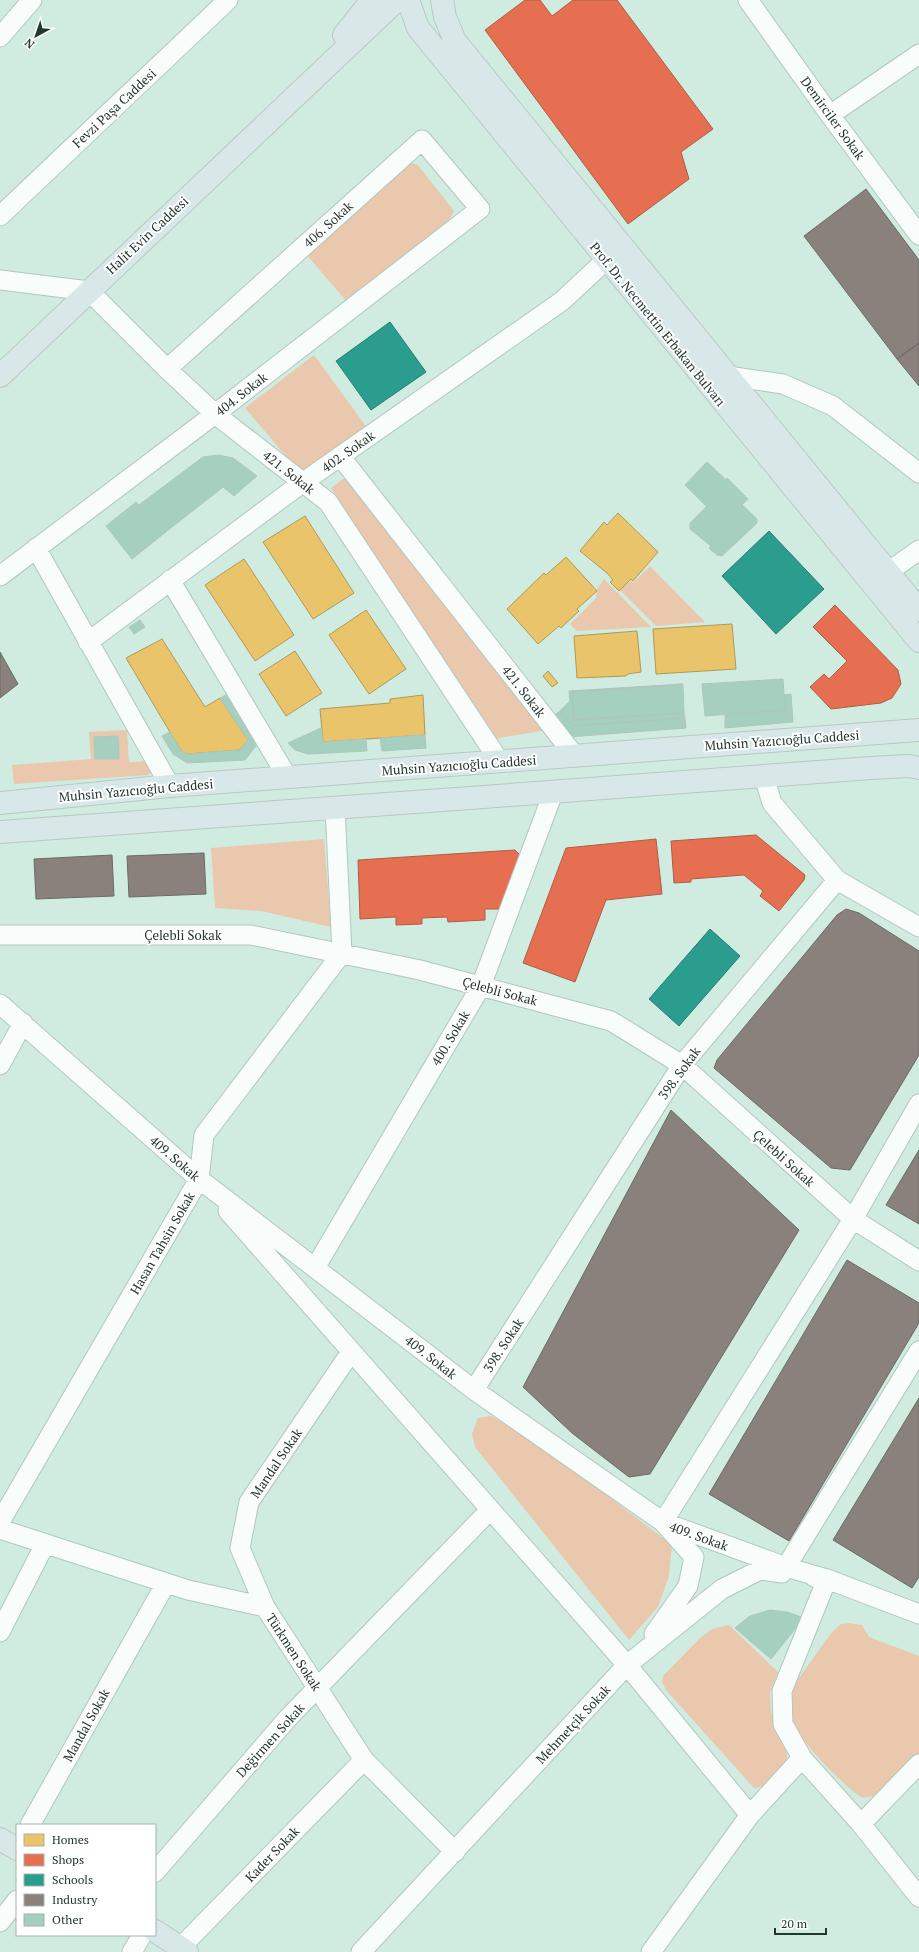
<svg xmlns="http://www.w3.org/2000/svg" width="919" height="1952" font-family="'PT Serif',serif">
	<rect width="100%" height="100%" fill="#d0ece0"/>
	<path fill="#e9c8ad" d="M 411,163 L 418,165 L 454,211 L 447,223 L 348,303 L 305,253 L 401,167 Z
		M 314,355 L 368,429 L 301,474 L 245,408 Z
		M 347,476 L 547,730 L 493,739 L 331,488 Z
		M 650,566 L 705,622 L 656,626 L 620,590 L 631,580 L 633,583 Z
		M 604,579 L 651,627 L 577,631 L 570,624 L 596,598 L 597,589 Z
		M 127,730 L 129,762 L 150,761 L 153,770 L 148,775 L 14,784 L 12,765 L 91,759 L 89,732 Z
		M 324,839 L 331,927 L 261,911 L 215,908 L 211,848 Z
		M 491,1416 L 549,1451 L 672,1545 L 669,1576 L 658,1607 L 629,1640 L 475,1447 L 472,1434 L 478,1418 Z
		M 849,1623 L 862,1625 L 869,1637 L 919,1656 L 919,1753 L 879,1795 L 863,1798 C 847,1790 803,1743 795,1728 C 789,1716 788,1698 793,1686 L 832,1632 L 841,1624 Z
		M 729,1625 L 778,1672 L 770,1693 L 771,1712 L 787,1748 L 787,1762 L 766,1786 L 754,1788 L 666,1690 L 662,1682 L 663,1676 L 700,1638 L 712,1629 Z"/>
	<path fill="#e9c46a" stroke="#ad9a58" d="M 618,513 L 658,552 L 633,581 L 631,579 L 619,591 L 610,582 L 613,580 L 608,574 L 580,551 L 604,522 L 607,525 Z
		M 305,516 L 354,593 L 313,619 L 263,542 Z
		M 566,557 L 597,591 L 577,609 L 579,611 L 561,628 L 559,626 L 538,644 L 507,609 L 544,573 L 546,575 Z
		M 244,559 L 294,635 L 255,661 L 205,585 Z
		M 366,610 L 406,669 L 369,694 L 329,635 Z
		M 732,624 L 736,669 L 656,674 L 653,629 Z
		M 637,631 L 641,672 L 628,674 L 626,676 L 577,678 L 574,636 Z
		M 162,639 L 205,707 L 220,698 L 248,740 L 240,750 L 187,754 L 180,749 L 126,658 Z
		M 295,651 L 322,693 L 286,716 L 259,674 Z
		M 548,671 L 558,683 L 552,687 L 543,676 Z
		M 423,695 L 425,735 L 323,742 L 320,709 L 390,703 L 390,699 Z"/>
	<path fill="#e76f51" stroke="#ac5e46" d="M 525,0 L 540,0 L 552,16 L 573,0 L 617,0 L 713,129 L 681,152 L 689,179 L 628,224 L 485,30 Z
		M 835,605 L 898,670 L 901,684 L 892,698 L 881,703 L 831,709 L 810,687 L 824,674 L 829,679 L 847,661 L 813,627 Z
		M 756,835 L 805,875 L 804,880 L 779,911 L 760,896 L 763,891 L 744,875 L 691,879 L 691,882 L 674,883 L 671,841 Z
		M 656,839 L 662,894 L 606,900 L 575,982 L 523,963 L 566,848 Z
		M 515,850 L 521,856 L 500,909 L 485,909 L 485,920 L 448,922 L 447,917 L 422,918 L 422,924 L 396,925 L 396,917 L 360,919 L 358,860 Z"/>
	<path fill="#2a9d8f" stroke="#287e72" d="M 390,322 L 426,372 L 371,410 L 336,361 Z
		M 769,531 L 824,589 L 776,634 L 722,576 Z
		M 710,929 L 740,956 L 679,1026 L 649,999 Z"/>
	<path fill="#8a817c" stroke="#6b6b65" d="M 866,189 L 919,260 L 919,343 L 897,359 L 804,236 Z
		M 919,343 L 919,386 L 897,359 Z
		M 0,652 L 18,684 L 0,698 Z
		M 204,853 L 206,894 L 129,897 L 127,856 Z
		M 112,855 L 114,896 L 36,899 L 34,859 Z
		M 846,909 L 859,913 L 919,951 L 919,1055 L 850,1170 L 831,1168 L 714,1068 L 717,1060 L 837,915 Z
		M 671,1110 L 799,1230 L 650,1474 L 629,1477 L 572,1433 L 523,1387 Z
		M 919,1150 L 919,1224 L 886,1205 Z
		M 847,1260 L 919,1303 L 919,1323 L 789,1541 L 709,1494 Z
		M 919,1398 L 919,1577 L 912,1588 L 833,1540 Z"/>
	<path fill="#a5d0c0" stroke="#afc6bc" d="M 218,455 L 233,458 L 257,476 L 234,496 L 223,487 L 162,535 L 139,505 L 203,457 Z
		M 707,462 L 726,480 L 727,478 L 748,499 L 742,505 L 725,488 L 707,507 L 685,485 Z
		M 725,488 L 757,519 L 757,523 L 722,556 L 717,555 L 709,548 L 711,546 L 690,529 L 690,523 Z
		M 136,502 L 162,535 L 132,559 L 106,526 Z
		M 140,620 L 145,627 L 134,634 L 129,627 Z
		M 783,679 L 785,710 L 705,716 L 702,684 Z
		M 683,684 L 572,692 L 574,720 L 684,713 L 685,718 L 572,726 L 560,711 L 570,701 L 569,691 Z
		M 683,685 L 684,713 L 574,720 L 572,692 Z
		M 230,693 L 259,742 L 245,760 L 187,763 L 173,754 L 162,736 L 170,732 L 180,749 L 187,754 L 240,750 L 248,740 L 220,698 Z
		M 791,694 L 793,722 L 725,728 L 725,715 L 785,710 L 784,695 Z
		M 560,711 L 572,726 L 685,718 L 686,728 L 568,737 L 552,717 Z
		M 321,728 L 323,742 L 366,739 L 367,751 L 308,754 L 295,750 L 288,743 Z
		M 425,735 L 426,748 L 382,751 L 380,738 Z
		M 118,736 L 119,759 L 95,759 L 94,737 Z
		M 770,1610 L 787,1612 L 804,1618 L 771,1659 L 735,1628 L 750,1616 Z"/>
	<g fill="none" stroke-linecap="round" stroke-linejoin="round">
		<g stroke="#b1c7be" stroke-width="21">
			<path id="minor" d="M 748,0 L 830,115 L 919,235
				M 0,37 L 32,0
				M 830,115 L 919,54
				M 0,216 L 228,0
				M 0,280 L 89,291 L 167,369 L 215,414 L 328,502 L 500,762
				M 728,376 L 783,384 L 833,406 L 919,473
				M 340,456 L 575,756
				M 36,548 L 170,786
				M 888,572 L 919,550
				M 0,576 L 215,414 L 480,209 L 422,140 L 167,369
				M 170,580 L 288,778
				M 88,642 L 302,483 L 562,301 L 606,260
				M 837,880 L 919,927
				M 0,935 L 251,935 L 420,970 L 611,1021 L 682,1065 L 853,1219 L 919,1261
				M 0,1004 L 199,1179 L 474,1390 L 663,1522 L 786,1567 L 827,1579 L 919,1614
				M 0,1065 L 23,1023
				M 228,1211 L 627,1665 L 750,1815
				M 315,1268 L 481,986 L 553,793
				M 474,1390 L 682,1065 L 837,880 L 772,803 L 764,777
				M 0,1522 L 199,1179 L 204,1135 L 342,953 L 335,807
				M 0,1529 L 188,1590 L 265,1607 L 364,1760 L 455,1852
				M 786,1567 L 919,1351
				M 814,1577 L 827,1579 L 782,1691 L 783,1724 L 802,1758 L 861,1824 L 919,1897
				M 265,1607 L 240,1548 L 249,1502 L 351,1352
				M 0,1632 L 45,1544
				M 654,1634 L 688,1586 L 694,1557 L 663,1522 L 853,1219 L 919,1104
				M 861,1824 L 919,1764
				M 30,1825 L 166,1583
				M 155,1872 L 288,1718 L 490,1510
				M 0,1922 L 17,1900
				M 180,1948 L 364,1760
				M 132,1952 L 142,1935
				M 361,1952 L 627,1665 L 722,1589 L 760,1570 L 782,1573
				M 651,1952 L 750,1815 L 802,1758"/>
		</g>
		<g stroke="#bac8c2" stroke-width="24">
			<path id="major" d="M 408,0 L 418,28 L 919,641
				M 442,0 L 445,17 L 455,41 L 919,610
				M 344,35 L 372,0
				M 0,376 L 397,0
				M 0,803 L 170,786 L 919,730
				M 0,832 C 290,809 581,792 871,768 L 909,766 L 919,768
				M 0,1839 L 17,1849
				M 155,1931 L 187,1952"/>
		</g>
		<use href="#minor" stroke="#f8fcfa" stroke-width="19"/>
		<use href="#major" stroke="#d8e7e8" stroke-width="22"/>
	</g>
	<g text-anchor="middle" stroke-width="4" stroke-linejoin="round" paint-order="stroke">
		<g font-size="13" fill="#22372e" stroke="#fff">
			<text transform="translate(114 108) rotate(-43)" y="5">Fevzi Paşa Caddesi</text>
			<text transform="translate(833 118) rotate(54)" y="5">Demirciler Sokak</text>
			<text transform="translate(328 224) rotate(-42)" y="5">406. Sokak</text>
			<text transform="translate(147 235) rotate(-43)" y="5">Halit Evin Caddesi</text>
			<text transform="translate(658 324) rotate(51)" y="5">Prof. Dr. Necmettin Erbakan Bulvarı</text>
			<text transform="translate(241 394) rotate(-38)" y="5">404. Sokak</text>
			<text transform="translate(348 451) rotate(-35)" y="5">402. Sokak</text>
			<text transform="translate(289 472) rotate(38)" y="5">421. Sokak</text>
			<text transform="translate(524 691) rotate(52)" y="5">421. Sokak</text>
			<text transform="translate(782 740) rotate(-4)" y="5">Muhsin Yazıcıoğlu Caddesi</text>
			<text transform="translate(459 765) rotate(-4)" y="5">Muhsin Yazıcıoğlu Caddesi</text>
			<text transform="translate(136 790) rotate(-5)" y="5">Muhsin Yazıcıoğlu Caddesi</text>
			<text x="183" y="940">Çelebli Sokak</text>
			<text transform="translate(500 991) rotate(15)" y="5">Çelebli Sokak</text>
			<text transform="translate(450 1038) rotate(-59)" y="5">400. Sokak</text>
			<text transform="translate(679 1073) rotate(-54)" y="5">398. Sokak</text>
			<text transform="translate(175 1158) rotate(41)" y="5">409. Sokak</text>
			<text transform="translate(784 1158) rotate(42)" y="5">Çelebli Sokak</text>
			<text transform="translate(162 1243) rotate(-60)" y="5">Hasan Tahsin Sokak</text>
			<text transform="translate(503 1345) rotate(-57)" y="5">398. Sokak</text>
			<text transform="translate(431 1357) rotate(38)" y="5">409. Sokak</text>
			<text transform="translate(276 1463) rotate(-56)" y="5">Mandal Sokak</text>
			<text transform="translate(699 1536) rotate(20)" y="5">409. Sokak</text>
			<text transform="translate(294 1652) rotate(57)" y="5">Türkmen Sokak</text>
			<text transform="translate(573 1724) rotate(-47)" y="5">Mehmetçik Sokak</text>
			<text transform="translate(86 1725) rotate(-61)" y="5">Mandal Sokak</text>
			<text transform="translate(270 1740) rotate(-48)" y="5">Değirmen Sokak</text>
			<text transform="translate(272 1854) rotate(-46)" y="5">Kader Sokak</text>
		</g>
	</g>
	<rect x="16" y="1824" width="140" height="112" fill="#ffffff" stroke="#a7afab"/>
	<rect x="24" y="1834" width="20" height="12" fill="#e9c46a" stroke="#a7afab"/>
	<text x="52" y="1844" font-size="12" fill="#22372e">Homes</text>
	<rect x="24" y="1854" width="20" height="12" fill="#e76f51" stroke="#a7afab"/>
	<text x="52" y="1864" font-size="12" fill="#22372e">Shops</text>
	<rect x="24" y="1874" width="20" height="12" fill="#2a9d8f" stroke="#a7afab"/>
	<text x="52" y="1884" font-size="12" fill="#22372e">Schools</text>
	<rect x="24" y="1894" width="20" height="12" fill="#8a817c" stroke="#a7afab"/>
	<text x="52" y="1904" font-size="12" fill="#22372e">Industry</text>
	<rect x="24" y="1914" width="20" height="12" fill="#a5d0c0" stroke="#a7afab"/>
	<text x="52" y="1924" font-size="12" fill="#22372e">Other</text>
	<g transform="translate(36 36) rotate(220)" stroke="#ffffff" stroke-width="3" paint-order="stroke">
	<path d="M0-3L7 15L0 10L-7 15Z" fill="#22372e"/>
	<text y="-6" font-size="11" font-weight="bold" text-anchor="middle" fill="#22372e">N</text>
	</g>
	<path d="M775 1928v6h51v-6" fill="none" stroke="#22372e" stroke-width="2"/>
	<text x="781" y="1928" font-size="12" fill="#22372e" stroke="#ffffff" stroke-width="3" paint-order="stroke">20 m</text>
</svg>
